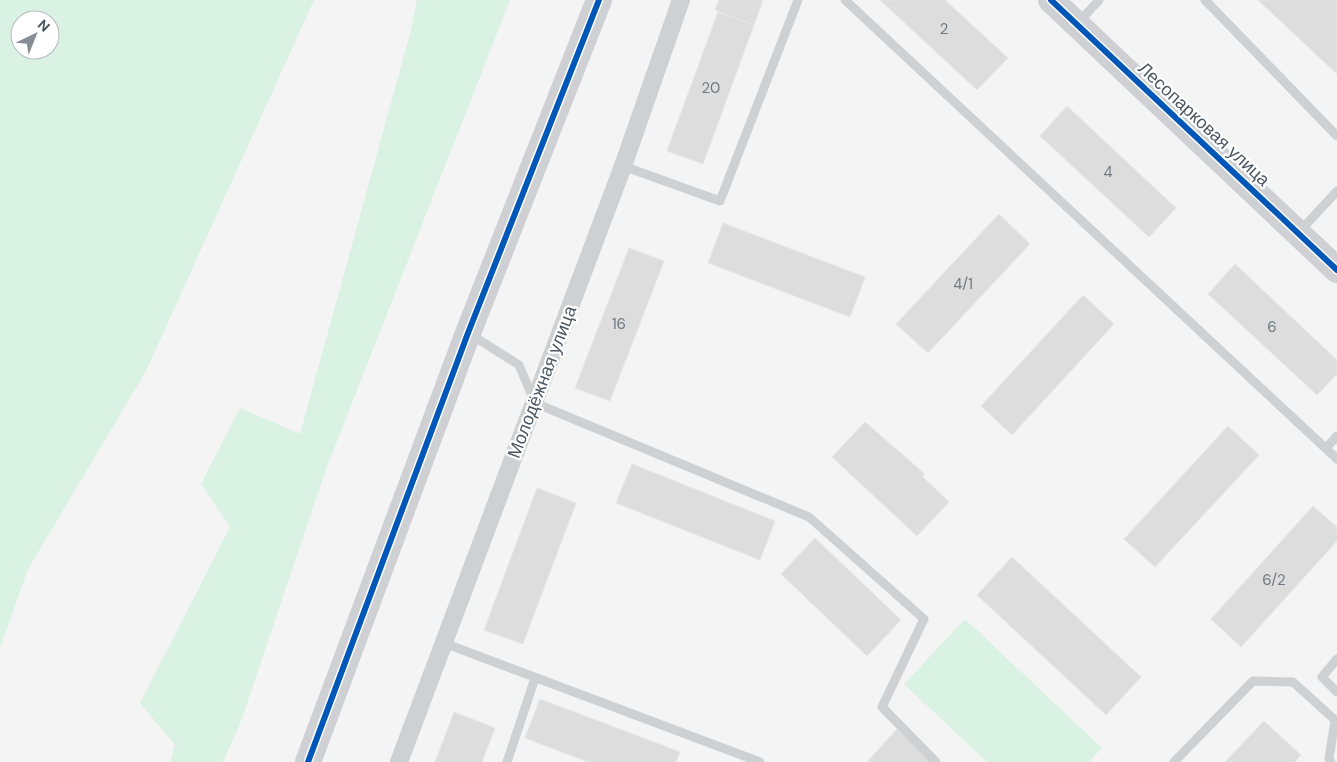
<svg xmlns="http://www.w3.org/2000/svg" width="1337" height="762" font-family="'DM Sans',sans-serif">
	<rect width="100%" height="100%" fill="#f4f4f4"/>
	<path fill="#d9f2e3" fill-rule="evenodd" d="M 0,0 L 314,0 L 146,371 L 28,569 L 0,648 ZM 20,20 L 50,20 L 50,50 L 20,50 Z
		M 417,0 L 510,0 L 325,472 L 240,724 L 223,762 L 170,762 L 175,745 L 140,703 L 230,527 L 201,484 L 240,408 L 300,434 L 411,30 Z
		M 965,619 L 1102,748 L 1089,762 L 987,762 L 904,684 Z"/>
	<path fill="#ddddde" stroke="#e5e6e7" d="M 719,0 L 763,0 L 754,25 L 715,10 Z
		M 880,0 L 945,0 L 1008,58 L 977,90 Z
		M 1258,0 L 1337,0 L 1337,74 Z
		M 718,12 L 754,25 L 703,164 L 667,151 Z
		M 1067,106 L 1176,208 L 1149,237 L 1040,136 Z
		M 999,214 L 1030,244 L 928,353 L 896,324 Z
		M 723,223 L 865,277 L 850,317 L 708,263 Z
		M 629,248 L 664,261 L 610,401 L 575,388 Z
		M 1235,264 L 1337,360 L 1337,374 L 1317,395 L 1208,294 Z
		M 1083,295 L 1114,324 L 1012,435 L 981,406 Z
		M 865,422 L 925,474 L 922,476 L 949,502 L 917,536 L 832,457 Z
		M 1228,426 L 1259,455 L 1155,567 L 1124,539 Z
		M 632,464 L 775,521 L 760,560 L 616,503 Z
		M 537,488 L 576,503 L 523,644 L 484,630 Z
		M 1313,506 L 1337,527 L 1337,541 L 1241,647 L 1211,619 Z
		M 815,538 L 901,620 L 867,656 L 781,574 Z
		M 1012,557 L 1141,677 L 1106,715 L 977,595 Z
		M 540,699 L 680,752 L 676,762 L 588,762 L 525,738 Z
		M 454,712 L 495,728 L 482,762 L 435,762 Z
		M 1264,721 L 1301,755 L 1295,762 L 1225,762 Z
		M 897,729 L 932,762 L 867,762 Z"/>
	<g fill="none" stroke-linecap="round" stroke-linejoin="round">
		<path stroke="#ced0d2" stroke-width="9" d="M 845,0 L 1337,459
			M 1205,0 L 1337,136
			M 1079,22 L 1099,0
			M 623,166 L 720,201 L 798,0
			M 1300,231 L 1337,191
			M 470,334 L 519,365 L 535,403 L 809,517 L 924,619 L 882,707 L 936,762
			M 1326,448 L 1337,436
			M 444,643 L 760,762
			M 1337,659 L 1322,677 L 1337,692
			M 507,762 L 535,678
			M 1174,762 L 1253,681 L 1293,682 L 1335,720 L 1329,759 L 1331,762"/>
		<path stroke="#ced0d2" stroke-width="18" d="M 399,762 L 623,166 L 681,0"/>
		<path stroke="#ced0d4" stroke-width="26" d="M 1051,0 L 1337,270
			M 308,762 L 468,333 L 599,0"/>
		<g stroke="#fff" stroke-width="9">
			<path id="cycleway" d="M 1051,0 L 1337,270
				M 308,762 L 468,333 L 599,0"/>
		</g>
		<use href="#cycleway" stroke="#0057b8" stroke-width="6"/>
	</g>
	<g text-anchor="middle" stroke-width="4.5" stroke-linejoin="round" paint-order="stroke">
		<g font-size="15" fill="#707881">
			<text x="944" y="34">2</text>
			<text x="711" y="93">20</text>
			<text x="1108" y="177">4</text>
			<text x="963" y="289">4/1</text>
			<text x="619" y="329">16</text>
			<text x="1272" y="332">6</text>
			<text x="1274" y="585">6/2</text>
		</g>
		<g font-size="18" fill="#4a5661" stroke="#fff">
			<text transform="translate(1204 124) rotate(43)" y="6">Лесопарковая улица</text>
			<text transform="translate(542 382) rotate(-69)" y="6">Молодёжная улица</text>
		</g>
	</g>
	<g transform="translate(35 35) rotate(43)"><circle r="24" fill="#ffffff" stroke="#b7bbc0"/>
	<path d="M0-4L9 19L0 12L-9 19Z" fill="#868d94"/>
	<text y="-8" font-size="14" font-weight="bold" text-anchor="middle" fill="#4a5661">N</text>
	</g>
</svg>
